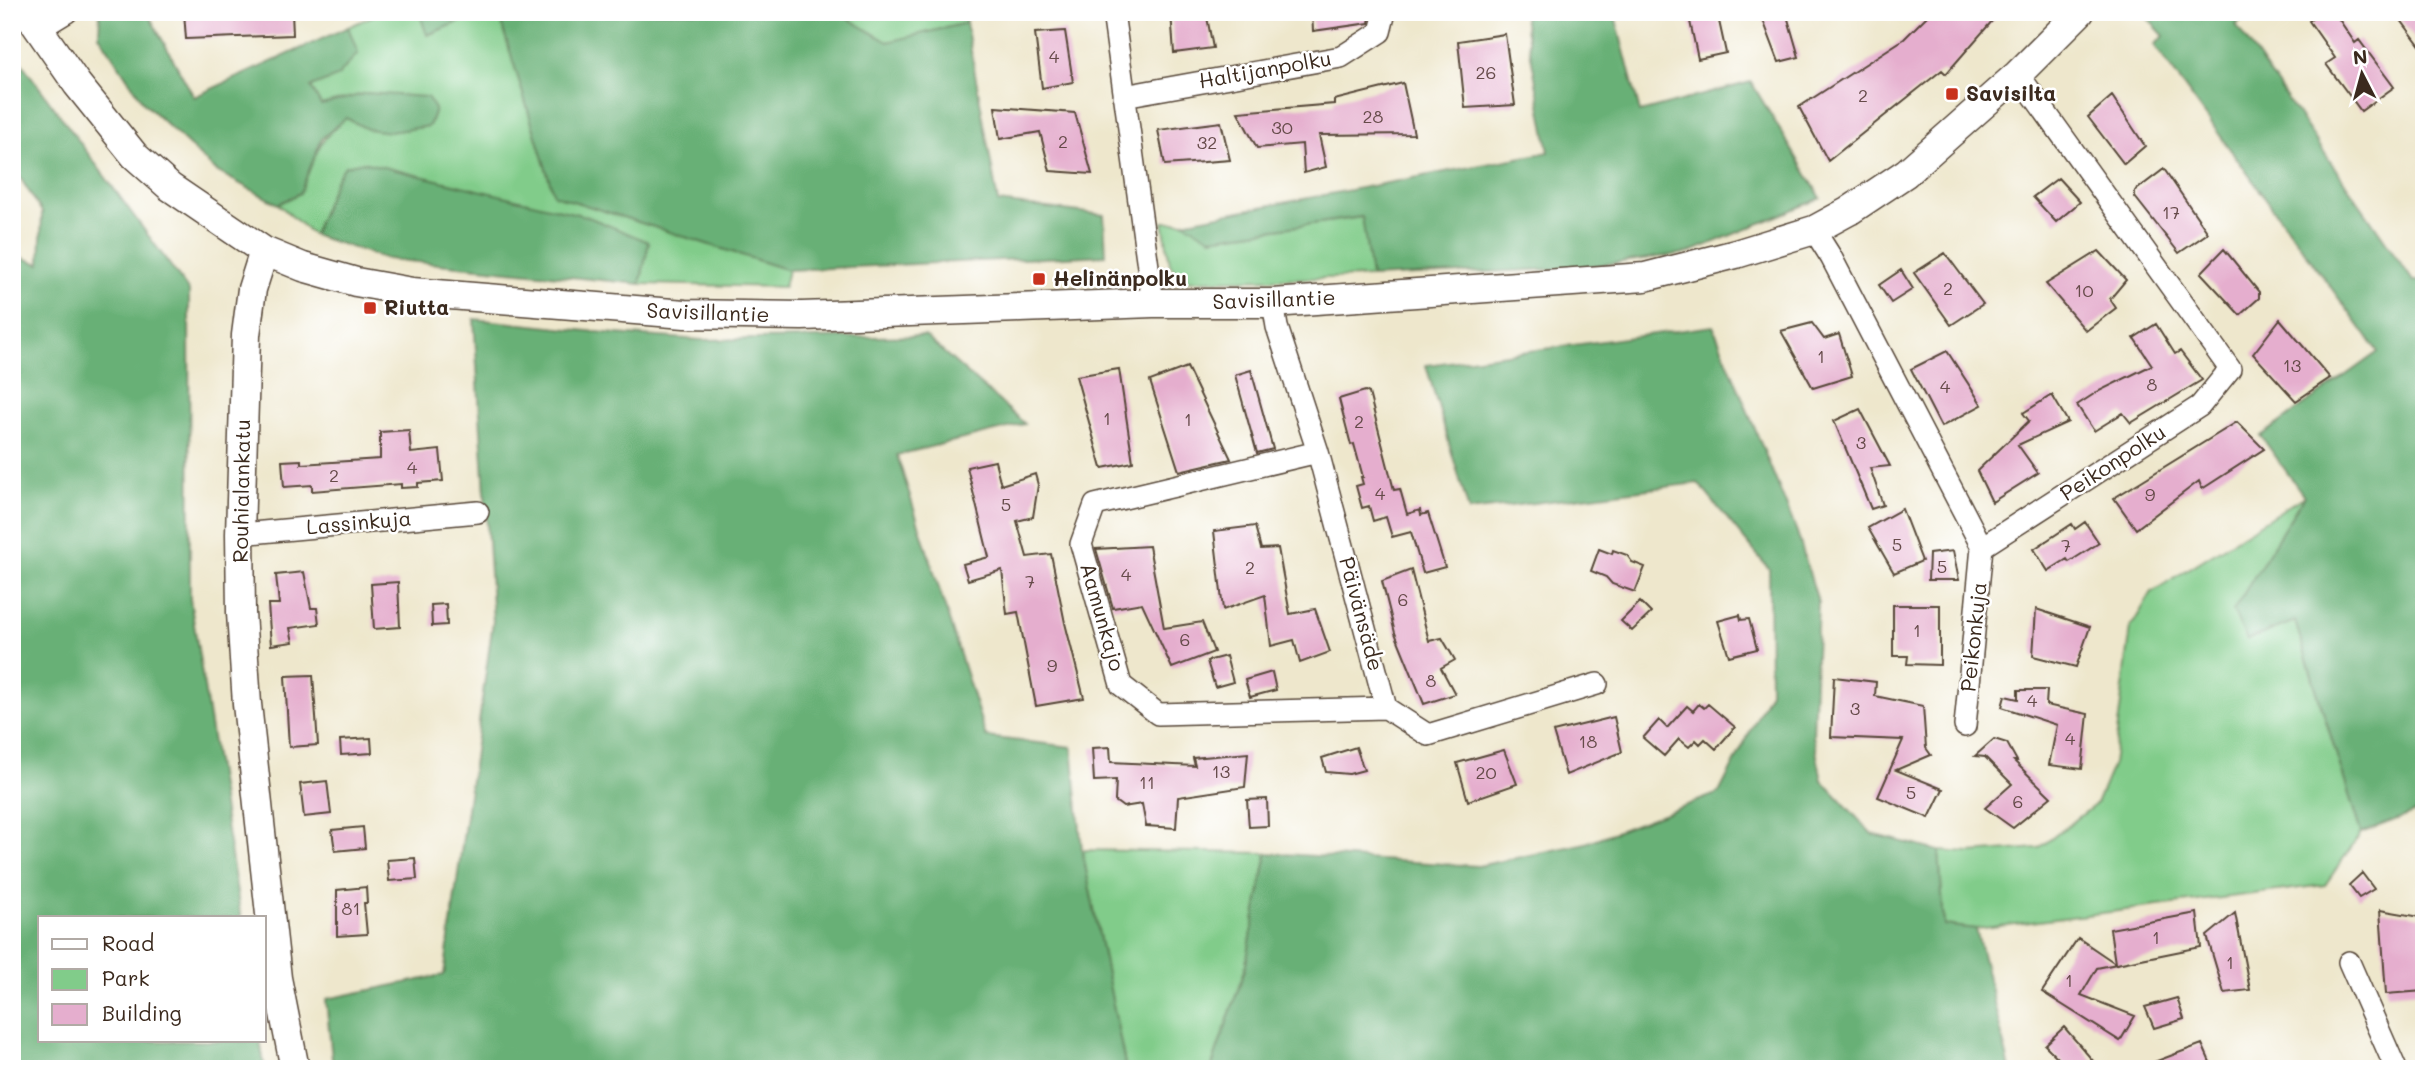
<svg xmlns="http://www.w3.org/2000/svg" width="2436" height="1081" font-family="Mali,sans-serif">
	<rect width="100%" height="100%" fill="#fff"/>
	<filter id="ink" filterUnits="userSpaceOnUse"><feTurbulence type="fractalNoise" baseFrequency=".0143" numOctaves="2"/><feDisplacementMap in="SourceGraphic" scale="14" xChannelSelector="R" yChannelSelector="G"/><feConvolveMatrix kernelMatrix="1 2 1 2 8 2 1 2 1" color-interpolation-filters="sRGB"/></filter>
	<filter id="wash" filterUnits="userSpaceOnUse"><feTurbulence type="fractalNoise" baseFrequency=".00686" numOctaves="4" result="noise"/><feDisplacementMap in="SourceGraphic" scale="28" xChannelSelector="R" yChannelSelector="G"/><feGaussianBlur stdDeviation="1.57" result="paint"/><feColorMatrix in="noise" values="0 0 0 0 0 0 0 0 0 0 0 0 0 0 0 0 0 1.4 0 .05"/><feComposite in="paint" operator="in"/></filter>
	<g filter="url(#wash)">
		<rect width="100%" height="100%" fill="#eee7cc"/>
		<path fill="#81cc8a" stroke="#5e7b54" stroke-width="2" d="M 381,12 L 419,12 L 428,35 L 483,12 L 498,12 L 554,195 L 788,270 L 784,287 L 640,284 L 649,242 L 471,190 L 363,162 L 336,179 L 313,235 L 278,204 L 300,193 C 313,161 317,139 346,118 C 381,135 392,131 429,126 L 435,109 L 367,93 L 321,106 L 310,87 L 357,53 L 348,27 Z
			M 965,12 L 966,23 L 888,42 L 837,13 Z
			M 1363,217 L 1371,277 L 1183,281 L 1170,264 L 1163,222 L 1183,222 L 1211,238 Z
			M 2304,496 L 2234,611 L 2247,640 L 2295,621 L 2361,833 L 2325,885 L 1976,929 L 1944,925 L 1939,851 L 1970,853 L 2039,848 L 2096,804 L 2113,764 L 2131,627 L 2152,592 Z
			M 1082,850 L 1267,853 L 1245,969 L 1211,1069 L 1126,1069 Z"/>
		<path fill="#68b076" stroke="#526d4a" stroke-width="2" d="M 100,12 L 147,12 L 194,97 L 348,27 L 358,53 L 337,77 L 311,87 L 321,105 L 367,93 L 427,97 L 435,109 L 429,126 L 390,132 L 367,129 L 346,118 L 322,138 L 300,193 L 278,204 L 216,171 L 144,103 L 99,35 Z
			M 419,12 L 483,12 L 427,35 Z
			M 498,12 L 837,12 L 888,42 L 966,23 L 998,202 L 1104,215 L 1106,255 L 788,270 L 554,195 Z
			M 1523,12 L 1614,12 L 1640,112 L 1751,82 L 1821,198 L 1688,253 L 1578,268 L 1371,277 L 1362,217 L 1211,238 L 1183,222 L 1549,152 Z
			M 2142,12 L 2253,12 L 2236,25 L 2413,281 L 2424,281 L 2424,809 L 2361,833 L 2295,621 L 2247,640 L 2233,611 L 2304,496 L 2261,436 L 2378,352 L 2154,45 L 2164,36 Z
			M 12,50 L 189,291 L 190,599 L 241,918 L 40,918 L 40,1041 L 260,1041 L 265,1069 L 12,1069 L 12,254 L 40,264 L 42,212 L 12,165 Z
			M 363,162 L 586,216 L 649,242 L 640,284 L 387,259 L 313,235 L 336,179 L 345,166 Z
			M 474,319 L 616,334 L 702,340 L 925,336 L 1025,424 L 897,455 L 986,737 L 1072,747 L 1082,850 L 1126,1069 L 333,1069 L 326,999 L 444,975 L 493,621 Z
			M 1713,326 L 1797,532 L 1818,602 L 1813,736 L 1822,780 L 1872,834 L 1939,851 L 1944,925 L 1976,929 L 2010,1069 L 1211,1069 L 1245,969 L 1267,853 L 1478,866 L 1586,843 L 1719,793 L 1770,692 L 1769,569 L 1698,483 L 1469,511 L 1426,365 Z"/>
		<g id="blocks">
			<path fill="#e5aece" d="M 184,12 L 292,12 L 293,35 L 186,39 Z
				M 1171,12 L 1206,12 L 1213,48 L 1174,53 Z
				M 1312,12 L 1371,12 L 1369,23 L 1313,31 Z
				M 1688,12 L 1717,12 L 1726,53 L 1698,59 Z
				M 1760,12 L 1786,12 L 1799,57 L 1779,62 Z
				M 1931,12 L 2000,12 L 1946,74 L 1942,70 L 1828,161 L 1799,107 L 1904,39 Z
				M 2321,12 L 2334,12 L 2355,43 L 2359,40 L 2394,87 L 2361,111 L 2326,64 L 2335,58 L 2309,21 Z
				M 2395,12 L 2424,12 L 2424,51 Z
				M 1065,31 L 1073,82 L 1042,88 L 1035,33 Z
				M 1505,34 L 1515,105 L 1465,108 L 1458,41 Z
				M 1403,83 L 1414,134 L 1319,135 L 1326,167 L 1304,173 L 1302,144 L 1257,148 L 1238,112 L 1334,104 L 1334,100 Z
				M 2112,96 L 2145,146 L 2124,164 L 2088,117 Z
				M 995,107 L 1075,113 L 1092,174 L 1050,171 L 1040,132 L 1000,139 Z
				M 1221,122 L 1230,160 L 1165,165 L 1158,130 Z
				M 2164,169 L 2208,233 L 2179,253 L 2135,197 L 2135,191 Z
				M 2058,178 L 2080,202 L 2056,222 L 2033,197 Z
				M 2224,249 L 2259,292 L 2259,298 L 2240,315 L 2201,273 Z
				M 2099,251 L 2126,280 L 2110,299 L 2116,308 L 2086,331 L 2046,284 Z
				M 1945,253 L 1983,304 L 1951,325 L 1914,273 Z
				M 1901,270 L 1913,289 L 1891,303 L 1879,285 Z
				M 2280,319 L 2330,378 L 2296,401 L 2253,354 Z
				M 1812,323 L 1824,339 L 1839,334 L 1852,376 L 1813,388 L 1781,331 Z
				M 2156,324 L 2175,354 L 2180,351 L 2202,380 L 2131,423 L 2123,413 L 2094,431 L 2077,405 L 2097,392 L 2152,365 L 2134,338 Z
				M 1947,351 L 1982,405 L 1941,427 L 1911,369 Z
				M 1187,367 L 1231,459 L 1179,471 L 1150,381 Z
				M 1119,369 L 1133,462 L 1102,468 L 1076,376 Z
				M 1251,370 L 1273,449 L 1257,453 L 1235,375 Z
				M 1365,391 L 1369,393 L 1394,490 L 1400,489 L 1407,514 L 1420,510 L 1421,515 L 1428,513 L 1445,567 L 1423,573 L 1411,532 L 1392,537 L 1386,517 L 1373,521 L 1369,506 L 1362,508 L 1356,486 L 1363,484 L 1361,477 L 1363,477 L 1354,444 L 1351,445 L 1339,399 Z
				M 2052,395 L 2068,422 L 2018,445 L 2038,473 L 1992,502 L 1977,471 L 2029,421 L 2023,413 Z
				M 1860,409 L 1890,466 L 1870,468 L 1883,505 L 1871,509 L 1834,421 Z
				M 2237,422 L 2264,449 L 2202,489 L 2199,481 L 2136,529 L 2114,498 Z
				M 409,430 L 411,453 L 440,450 L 443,481 L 418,483 L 418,487 L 401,488 L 401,484 L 312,491 L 312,485 L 284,487 L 282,461 L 301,460 L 301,464 L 380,459 L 380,432 Z
				M 995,461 L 1001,485 L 1035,474 L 1038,485 L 1033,517 L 1017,521 L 1027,557 L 1051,554 L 1065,623 L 1084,698 L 1036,706 L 1018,612 L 1007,614 L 1002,570 L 968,580 L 963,564 L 989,557 L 967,467 Z
				M 1902,509 L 1922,561 L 1894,573 L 1868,528 Z
				M 2085,522 L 2099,543 L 2069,562 L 2067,559 L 2048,571 L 2034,549 L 2072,524 L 2075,529 Z
				M 1255,526 L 1261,549 L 1278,548 L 1290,614 L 1315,609 L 1330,652 L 1300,663 L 1294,640 L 1271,646 L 1265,595 L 1223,610 L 1214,531 Z
				M 1149,546 L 1164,628 L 1202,622 L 1214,652 L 1172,668 L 1142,603 L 1113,608 L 1096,549 Z
				M 1599,549 L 1612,554 L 1613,550 L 1627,555 L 1632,562 L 1645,567 L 1635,592 L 1612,584 L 1606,577 L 1591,571 Z
				M 1953,551 L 1959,580 L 1928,580 L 1929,554 Z
				M 1411,570 L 1429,641 L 1442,638 L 1455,660 L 1441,668 L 1455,694 L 1424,704 L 1395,633 L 1382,581 Z
				M 304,572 L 311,608 L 317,608 L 319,624 L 290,628 L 293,642 L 271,645 L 268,604 L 279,604 L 276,575 Z
				M 398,582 L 400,627 L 374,629 L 371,584 Z
				M 1640,602 L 1651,613 L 1632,631 L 1621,621 Z
				M 446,604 L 447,625 L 432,626 L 431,605 Z
				M 1893,605 L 1940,605 L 1940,665 L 1907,664 L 1908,656 L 1893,656 Z
				M 2036,609 L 2090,627 L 2076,667 L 2033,656 Z
				M 1740,615 L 1741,620 L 1749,619 L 1757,649 L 1729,656 L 1718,621 Z
				M 1226,656 L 1233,682 L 1215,687 L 1207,661 Z
				M 1272,672 L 1276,690 L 1250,697 L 1245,680 Z
				M 313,675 L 318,745 L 289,747 L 285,676 Z
				M 1834,677 L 1876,682 L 1875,696 L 1923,706 L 1926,748 L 1931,755 L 1896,770 L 1943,789 L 1929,818 L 1878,797 L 1903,740 L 1831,737 Z
				M 2018,690 L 2047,690 L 2046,705 L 2088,714 L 2082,769 L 2049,765 L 2057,725 L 2002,707 L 2005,696 L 2018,699 Z
				M 1699,704 L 1704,708 L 1708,704 L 1735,727 L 1716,749 L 1705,739 L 1700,744 L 1696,740 L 1689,747 L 1679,739 L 1664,756 L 1643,738 L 1659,720 L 1667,728 L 1687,706 L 1693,711 Z
				M 1614,717 L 1622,752 L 1566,775 L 1553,732 Z
				M 371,738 L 372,753 L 341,755 L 340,740 Z
				M 1994,739 L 2007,743 L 2017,761 L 2014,761 L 2051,797 L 2013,828 L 1985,808 L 2012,784 L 1985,757 L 1975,756 Z
				M 1110,747 L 1111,762 L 1195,766 L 1193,758 L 1248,753 L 1245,787 L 1178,797 L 1176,828 L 1146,826 L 1142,804 L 1123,807 L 1115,801 L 1116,780 L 1094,781 L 1092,748 Z
				M 1356,747 L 1364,770 L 1349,774 L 1326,772 L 1322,758 Z
				M 1504,750 L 1517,784 L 1468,801 L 1457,763 Z
				M 327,781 L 331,814 L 304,817 L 300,784 Z
				M 1267,799 L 1268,826 L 1249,827 L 1247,800 Z
				M 363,827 L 365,848 L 335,851 L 332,830 Z
				M 415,858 L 417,879 L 389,881 L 387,860 Z
				M 2362,873 L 2374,889 L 2359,898 L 2349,885 Z
				M 366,887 L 367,903 L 364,903 L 367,934 L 337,936 L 337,890 Z
				M 2380,910 L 2421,917 L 2424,932 L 2424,991 L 2386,994 Z
				M 2197,913 L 2201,947 L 2097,968 L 2081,995 L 2135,1016 L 2120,1041 L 2042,992 L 2078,938 L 2115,963 L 2110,929 Z
				M 2235,913 L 2250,990 L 2224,993 L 2207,936 Z
				M 2177,998 L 2184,1019 L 2154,1028 L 2145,1007 Z
				M 2064,1027 L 2100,1069 L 2069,1069 L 2045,1045 Z
				M 2202,1044 L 2213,1069 L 2141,1069 L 2141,1067 Z"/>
		</g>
	</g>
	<g filter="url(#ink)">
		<use href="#blocks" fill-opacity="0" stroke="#564638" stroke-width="2"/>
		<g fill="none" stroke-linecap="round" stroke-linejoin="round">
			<g stroke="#564638" stroke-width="24">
				<path id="street" d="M 1113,12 L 1153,303
					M 39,29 L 67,12
					M 1124,96 L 1341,57 L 1380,32 L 1385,12
					M 1814,230 L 1831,257 L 1982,547 L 2200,406 L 2230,369 L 2018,74
					M 1273,303 L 1277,327 L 1318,452 L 1386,708 L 1428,735 L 1597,684
					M 1318,452 L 1095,505 L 1081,544 L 1121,685 L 1158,714 L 1386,708
					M 240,534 L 478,512
					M 1965,726 L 1982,547
					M 2349,962 L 2396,1069"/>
			</g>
			<g stroke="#564638" stroke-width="31">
				<path id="secondary" d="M 27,12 L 77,84 L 135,156 L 170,187 L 264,251 L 303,267 L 356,282 L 412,292 L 685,314 L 802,316 L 1153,303 L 1273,303 L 1645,277 L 1736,254 L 1814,230 L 1849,211 L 1906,173 L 2018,74 L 2080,12
					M 264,251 L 252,289 L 246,335 L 240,534 L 241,613 L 247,704 L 277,978 L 295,1069"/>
			</g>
			<use href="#street" stroke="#fff" stroke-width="21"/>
			<use href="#secondary" stroke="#fff" stroke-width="28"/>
		</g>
	</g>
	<g fill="#c8321e" stroke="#fff" stroke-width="2.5">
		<rect x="1945" y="87" width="14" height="14" rx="3.5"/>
		<rect x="1032" y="272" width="14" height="14" rx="3.5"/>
		<rect x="363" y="301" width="14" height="14" rx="3.5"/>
	</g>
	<g text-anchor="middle" stroke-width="5" stroke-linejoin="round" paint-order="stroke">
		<g font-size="18" fill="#664b4a">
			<text x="1054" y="63">4</text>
			<text x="1486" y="79">26</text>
			<text x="1863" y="102">2</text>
			<text x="1373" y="123">28</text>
			<text x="1282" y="134">30</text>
			<text x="1063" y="148">2</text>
			<text x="1207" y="149">32</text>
			<text x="2171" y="219">17</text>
			<text x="1948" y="295">2</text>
			<text x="2084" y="297">10</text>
			<text x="1821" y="363">1</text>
			<text x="2292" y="372">13</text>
			<text x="2152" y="391">8</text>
			<text x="1945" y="393">4</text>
			<text x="1107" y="425">1</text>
			<text x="1188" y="426">1</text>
			<text x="1359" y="428">2</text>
			<text x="1861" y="449">3</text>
			<text x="412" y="474">4</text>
			<text x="334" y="482">2</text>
			<text x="1380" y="500">4</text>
			<text x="2150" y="501">9</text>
			<text x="1006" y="511">5</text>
			<text x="1897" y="551">5</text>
			<text x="2066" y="552">7</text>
			<text x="1942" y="573">5</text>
			<text x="1250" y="574">2</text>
			<text x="1126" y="581">4</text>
			<text x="1030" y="588">7</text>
			<text x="1403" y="606">6</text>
			<text x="1917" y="637">1</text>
			<text x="1185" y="646">6</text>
			<text x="1052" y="672">9</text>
			<text x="1431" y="687">8</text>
			<text x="2032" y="707">4</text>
			<text x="1855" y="715">3</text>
			<text x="2070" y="745">4</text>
			<text x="1588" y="748">18</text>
			<text x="1221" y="778">13</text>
			<text x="1486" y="779">20</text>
			<text x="1147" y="789">11</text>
			<text x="1911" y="799">5</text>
			<text x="2018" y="808">6</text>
			<text x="351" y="915">81</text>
			<text x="2156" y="944">1</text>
			<text x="2230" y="969">1</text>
			<text x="2069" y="987">1</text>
		</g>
		<g font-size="21" fill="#3b2a1e" stroke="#fff">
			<text transform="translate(1265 70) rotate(-10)" y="7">Haltijanpolku</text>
			<text transform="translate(1274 300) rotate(-2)" y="7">Savisillantie</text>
			<text transform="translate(708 313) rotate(2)" y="7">Savisillantie</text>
			<text transform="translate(2113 463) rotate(-33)" y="7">Peikonpolku</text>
			<text transform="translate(242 491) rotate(-89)" y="7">Rouhialankatu</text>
			<text transform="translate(359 523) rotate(-5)" y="7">Lassinkuja</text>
			<text transform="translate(1361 614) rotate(75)" y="7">Päivänsäde</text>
			<text transform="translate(1102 617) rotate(74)" y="7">Aamunkajo</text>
			<text transform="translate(1974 637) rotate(-84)" y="7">Peikonkuja</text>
		</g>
		<g font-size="21" font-weight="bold" fill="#3b2a1e" stroke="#fff" text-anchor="start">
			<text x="1966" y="101">Savisilta</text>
			<text x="1053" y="286">Helinänpolku</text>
			<text x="384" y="315">Riutta</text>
		</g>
	</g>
	<rect width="2436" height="1081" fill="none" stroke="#fff" stroke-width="42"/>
	<rect x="38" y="916" width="228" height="126" fill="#ffffff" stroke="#b1aaa5" stroke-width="2"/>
	<rect x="52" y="939" width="35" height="10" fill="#ffffff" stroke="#b1aaa5" stroke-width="2"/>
	<text x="102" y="951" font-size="21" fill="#3b2a1e">Road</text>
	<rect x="52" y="969" width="35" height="21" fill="#81cc8a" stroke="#b1aaa5" stroke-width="2"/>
	<text x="102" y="986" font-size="21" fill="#3b2a1e">Park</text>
	<rect x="52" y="1004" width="35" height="21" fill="#e5aece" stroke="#b1aaa5" stroke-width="2"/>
	<text x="102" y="1021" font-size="21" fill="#3b2a1e">Building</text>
	<g transform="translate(2362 74) rotate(354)" stroke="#ffffff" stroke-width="5" paint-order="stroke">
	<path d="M0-5L12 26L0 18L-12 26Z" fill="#3b2a1e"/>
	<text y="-10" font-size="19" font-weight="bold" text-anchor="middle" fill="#3b2a1e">N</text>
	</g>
</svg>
